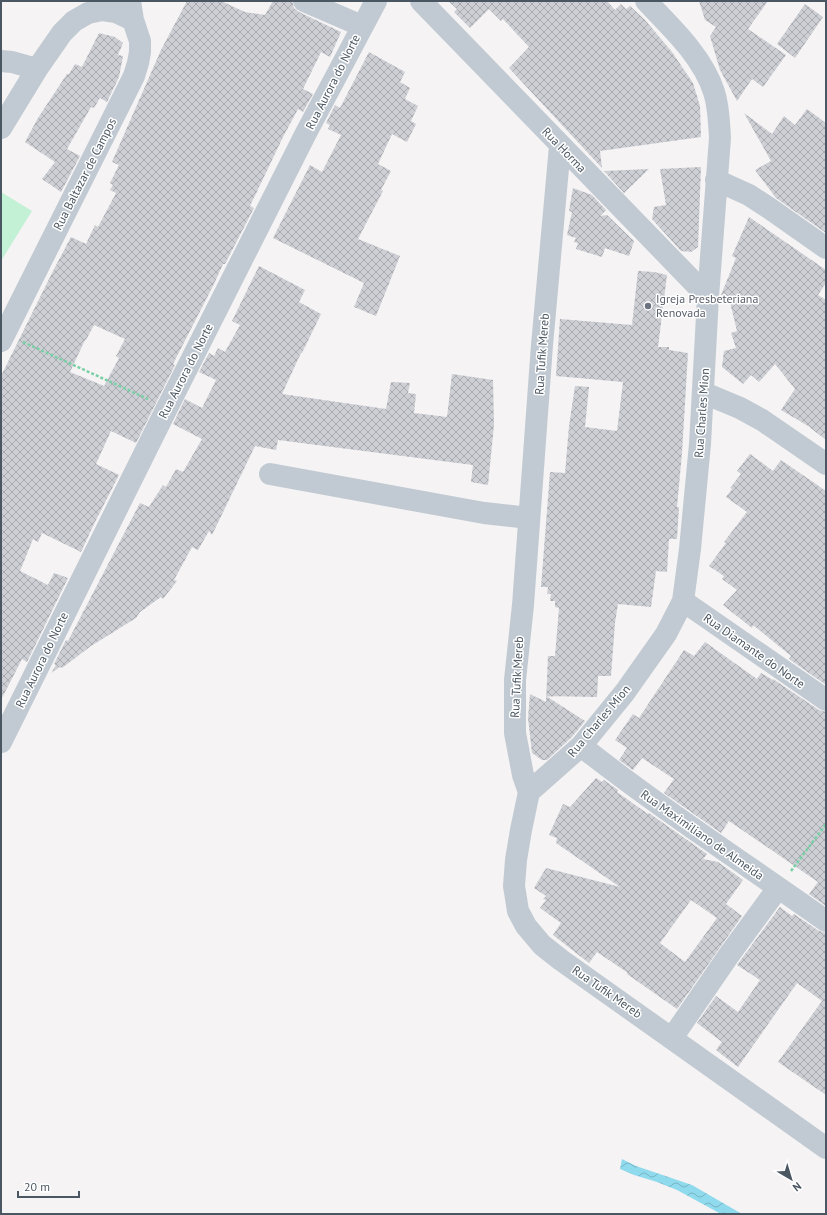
<svg xmlns="http://www.w3.org/2000/svg" width="827" height="1215" font-family="'PT Sans',sans-serif">
	<defs>
		<pattern id="water-waves" width="16" height="10" patternUnits="userSpaceOnUse"><rect width="16" height="10" fill="#90daee"/><path d="M0 5q4-4 8 0t8 0" fill="none" stroke="#78b4c4"/></pattern>
		<pattern id="building-cross-hatch" width="8" height="8" patternUnits="userSpaceOnUse"><rect width="8" height="8" fill="#cdcfd5"/><path d="M0 0l8 8M0 8l8-8" fill="none" stroke="#a8abb0"/></pattern>
	</defs>
	<rect width="100%" height="100%" fill="#f5f3f3"/>
	<path fill="#c3f1d5" d="M 1,192 L 32,211 L 1,261 Z"/>
	<path fill="url(#water-waves)" d="M 622,1159 L 636,1166 L 692,1185 L 742,1214 L 721,1214 L 677,1190 L 657,1182 L 634,1175 L 620,1169 Z"/>
	<path fill="url(#building-cross-hatch)" fill-rule="evenodd" d="M 187,1 L 221,1 L 245,12 L 265,15 L 273,1 L 292,1 L 294,8 L 299,12 L 341,32 L 330,57 L 321,52 L 303,89 L 313,94 L 303,112 L 298,109 L 283,137 L 250,206 L 254,208 L 225,264 L 223,264 L 214,284 L 173,364 L 175,365 L 136,443 L 111,431 L 96,464 L 119,475 L 94,524 L 81,552 L 42,533 L 38,542 L 33,539 L 20,571 L 48,585 L 54,573 L 68,578 L 27,662 L 22,659 L 1,700 L 1,376 L 53,271 L 71,237 L 86,244 L 95,225 L 98,227 L 116,193 L 110,190 L 113,185 L 110,183 L 119,165 L 112,162 L 161,50 ZM 94,325 L 125,339 L 116,356 L 119,358 L 104,386 L 70,372 L 85,340 L 86,340 Z
		M 448,1 L 607,1 L 615,10 L 621,4 L 626,9 L 630,6 L 645,20 L 672,52 L 693,83 L 700,106 L 701,137 L 600,151 L 602,168 L 509,68 L 529,47 L 503,19 L 501,21 L 489,9 L 470,28 L 454,12 L 457,9 Z
		M 699,1 L 768,1 L 748,29 L 786,55 L 763,87 L 752,79 L 737,101 L 720,70 L 710,36 L 716,27 L 705,20 Z
		M 805,4 L 823,17 L 795,58 L 777,44 Z
		M 99,33 L 115,37 L 123,43 L 118,55 L 123,56 L 119,77 L 107,102 L 100,98 L 94,108 L 91,107 L 67,149 L 80,156 L 61,192 L 42,179 L 55,162 L 25,142 L 38,118 L 67,74 L 69,74 L 75,64 L 82,67 Z
		M 369,52 L 405,72 L 400,82 L 410,88 L 405,99 L 418,106 L 411,121 L 416,124 L 407,142 L 392,134 L 378,164 L 391,171 L 381,190 L 383,191 L 358,239 L 400,256 L 376,316 L 354,307 L 364,283 L 273,238 L 310,165 L 322,172 L 341,135 L 328,129 L 330,125 L 326,123 L 335,105 L 340,108 Z
		M 807,109 L 826,123 L 826,233 L 776,198 L 755,170 L 771,161 L 744,113 L 772,134 L 784,116 L 795,125 Z
		M 701,167 L 698,247 L 691,252 L 681,251 L 652,219 L 654,207 L 666,205 L 660,169 Z
		M 649,169 L 624,193 L 604,171 Z
		M 573,188 L 592,195 L 606,210 L 600,216 L 607,215 L 634,241 L 629,256 L 605,248 L 602,257 L 576,249 L 578,243 L 574,242 L 576,238 L 567,235 L 572,212 L 569,211 Z
		M 749,217 L 826,270 L 826,283 L 818,295 L 826,300 L 826,440 L 808,426 L 781,410 L 795,389 L 775,364 L 759,382 L 751,375 L 743,384 L 722,367 L 724,351 L 736,348 L 731,333 L 737,331 L 729,298 L 721,295 L 736,258 L 732,256 Z
		M 259,266 L 305,290 L 299,302 L 321,314 L 302,353 L 301,353 L 282,394 L 386,409 L 391,382 L 410,383 L 408,393 L 416,394 L 414,413 L 447,417 L 452,374 L 493,380 L 494,425 L 488,485 L 471,482 L 473,465 L 278,440 L 276,450 L 255,446 L 212,535 L 209,531 L 198,550 L 192,547 L 174,580 L 177,581 L 163,599 L 161,597 L 140,612 L 136,618 L 91,646 L 62,668 L 60,667 L 51,673 L 56,665 L 54,664 L 66,640 L 68,641 L 140,503 L 149,507 L 163,485 L 166,487 L 176,469 L 183,472 L 202,439 L 173,424 L 185,399 L 202,408 L 216,380 L 199,372 L 209,353 L 214,356 L 218,348 L 225,352 L 240,325 L 232,321 Z
		M 638,271 L 654,272 L 667,275 L 658,347 L 669,347 L 669,350 L 688,353 L 682,453 L 677,507 L 679,507 L 677,539 L 669,539 L 667,572 L 656,571 L 651,607 L 618,604 L 615,623 L 611,676 L 598,676 L 597,697 L 546,696 L 585,721 L 572,737 L 547,760 L 542,760 L 532,753 L 528,718 L 530,694 L 546,702 L 548,656 L 555,656 L 559,608 L 555,607 L 555,601 L 550,601 L 551,594 L 547,594 L 548,587 L 541,587 L 550,472 L 565,473 L 569,426 L 575,386 L 589,387 L 585,427 L 617,431 L 623,382 L 556,376 L 560,319 L 632,325 Z
		M 750,454 L 773,471 L 781,460 L 826,491 L 826,685 L 789,659 L 791,656 L 753,625 L 752,628 L 723,605 L 737,590 L 722,579 L 724,576 L 709,566 L 726,543 L 724,542 L 747,512 L 726,497 L 732,489 L 730,488 L 741,474 L 737,471 Z
		M 705,642 L 757,679 L 761,673 L 773,680 L 773,679 L 819,710 L 826,712 L 826,906 L 809,894 L 818,882 L 729,821 L 721,833 L 664,793 L 674,779 L 642,758 L 633,770 L 619,760 L 627,748 L 615,740 L 633,714 L 639,718 L 684,650 L 694,656 Z
		M 596,778 L 602,782 L 604,780 L 618,790 L 617,792 L 648,814 L 649,813 L 707,854 L 703,859 L 718,862 L 743,880 L 726,904 L 742,916 L 677,1009 L 627,974 L 628,973 L 597,952 L 589,963 L 553,935 L 561,923 L 540,908 L 546,900 L 543,899 L 546,896 L 534,888 L 546,868 L 620,887 L 556,843 L 557,838 L 549,835 L 563,804 L 570,807 ZM 691,900 L 717,918 L 685,962 L 660,943 Z
		M 780,907 L 792,916 L 794,914 L 819,931 L 826,933 L 826,1095 L 778,1062 L 822,1001 L 797,983 L 738,1067 L 716,1050 L 722,1042 L 697,1023 L 716,996 L 738,1012 L 760,980 L 737,965 Z"/>
	<g fill="none" stroke-linecap="round" stroke-linejoin="round">
		<path stroke="#7ad0a6" stroke-width="2.5" stroke-dasharray="3 2" stroke-linecap="butt" d="M 23,342 L 148,399
			M 791,871 L 826,824"/>
		<path stroke="#c1cad2" stroke-width="22" d="M 304,1 L 362,26
			M 421,1 L 708,297
			M 1,61 L 12,62 L 37,69
			M 1,128 L 37,69 L 62,33 L 74,21 L 88,13 L 102,10 L 116,12 L 133,20
			M 560,146 L 542,345 L 523,605 L 515,680 L 515,733 L 523,775 L 529,792 L 521,830 L 516,860 L 514,886 L 518,911 L 526,926 L 542,945 L 561,960 L 826,1148
			M 716,180 L 749,195 L 769,208 L 826,248
			M 1,341 L 134,76 L 138,63 L 140,52 L 140,41 L 133,20 L 130,1
			M 704,393 L 740,408 L 762,420 L 826,464
			M 270,474 L 484,513 L 529,518
			M 683,601 L 826,700
			M 1,742 L 167,408 L 306,133 L 376,1
			M 581,746 C 660,808 744,863 826,921
			M 529,792 L 581,746 L 625,692 L 666,634 L 683,601 L 690,549 L 700,444 L 708,297 L 720,138 C 719,123 719,107 714,92 C 703,57 671,27 646,1
			M 672,1038 L 729,955 L 778,888"/>
	</g>
	<circle fill="#6b7280" stroke="#fff" stroke-width="1.5" cx="648" cy="306" r="4"/>
	<g text-anchor="middle" stroke-width="3" stroke-linejoin="round" paint-order="stroke">
		<g font-size="12" fill="#4a5661" stroke="#fff">
			<text transform="translate(333 82) rotate(-63)" y="4">Rua Aurora do Norte</text>
			<text transform="translate(564 150) rotate(46)" y="4">Rua Horma</text>
			<text transform="translate(85 174) rotate(-63)" y="4">Rua Baltazar de Campos</text>
			<text transform="translate(542 354) rotate(-86)" y="4">Rua Tufik Mereb</text>
			<text transform="translate(186 371) rotate(-63)" y="4">Rua Aurora do Norte</text>
			<text transform="translate(702 413) rotate(-86)" y="4">Rua Charles Mion</text>
			<text transform="translate(754 651) rotate(35)" y="4">Rua Diamante do Norte</text>
			<text transform="translate(42 660) rotate(-64)" y="4">Rua Aurora do Norte</text>
			<text transform="translate(517 677) rotate(-87)" y="4">Rua Tufik Mereb</text>
			<text transform="translate(599 721) rotate(-50)" y="4">Rua Charles Mion</text>
			<text transform="translate(702 835) rotate(35)" y="4">Rua Maximiliano de Almeida</text>
			<text transform="translate(607 992) rotate(35)" y="4">Rua Tufik Mereb</text>
		</g>
		<g font-size="12" fill="#5b616d" stroke="#fff" text-anchor="start">
			<text x="656" y="303">Igreja Presbeteriana<tspan x="656" dy="14">Renovada</tspan></text>
		</g>
	</g>
	<rect width="827" height="1215" fill="none" stroke="#4a5661" stroke-width="4"/>
	<g transform="translate(791 1179) rotate(142)" stroke="#ffffff" stroke-width="3" paint-order="stroke">
	<path d="M0-3L7 15L0 10L-7 15Z" fill="#4a5661"/>
	<text y="-6" font-size="11" font-weight="bold" text-anchor="middle" fill="#4a5661">N</text>
	</g>
	<path d="M18 1191v6h61v-6" fill="none" stroke="#4a5661" stroke-width="2"/>
	<text x="24" y="1191" font-size="12" fill="#4a5661" stroke="#ffffff" stroke-width="3" paint-order="stroke">20 m</text>
</svg>
